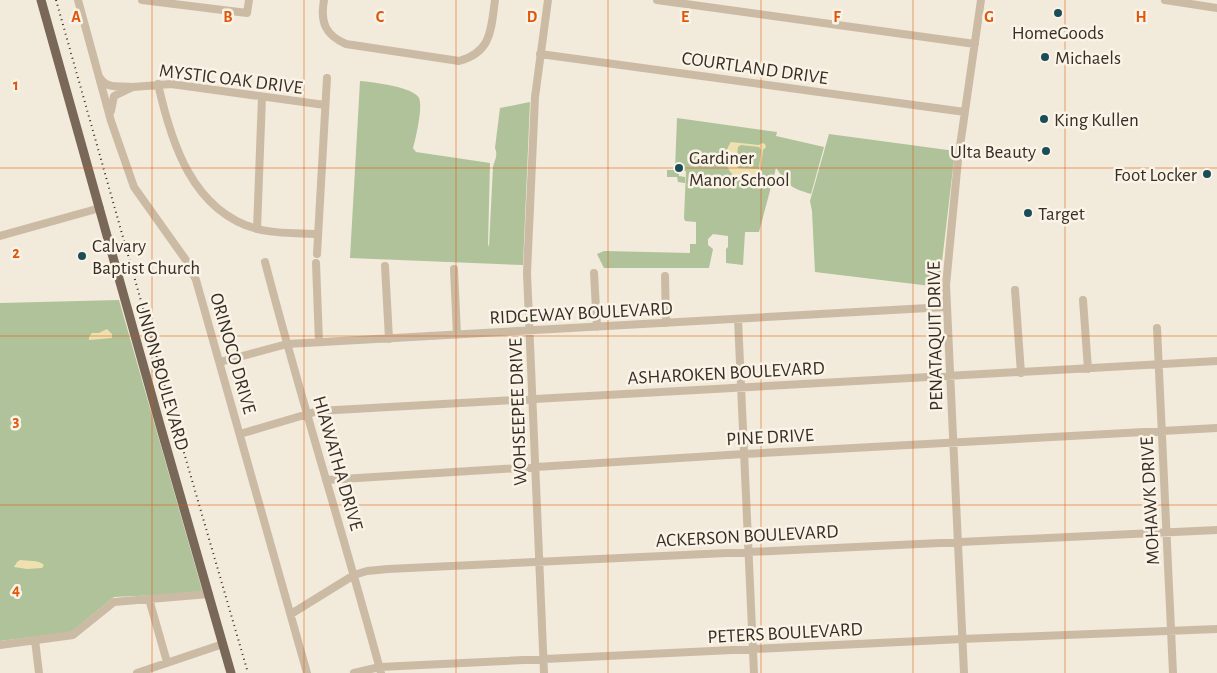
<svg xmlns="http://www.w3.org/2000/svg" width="1217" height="673" font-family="'Alegreya Sans',sans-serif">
	<rect width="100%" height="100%" fill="#f2eada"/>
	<path fill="#afc299" d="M 360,81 C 372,82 414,87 419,98 C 423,107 416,137 413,148 L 416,152 L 490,163 L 488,244 L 489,247 L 493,167 C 495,159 498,156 495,148 L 500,108 L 530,102 L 523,265 L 350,258 Z
		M 677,118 L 777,132 L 776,136 L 824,147 L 811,194 C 788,187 789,185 776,168 L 759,232 L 745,232 L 743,265 L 726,263 L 726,249 L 728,247 L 728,236 L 713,234 L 708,239 L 708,245 L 713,249 L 709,268 L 604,268 L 597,254 L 604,251 L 690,253 L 690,244 L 696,244 L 696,222 L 685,221 L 684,218 L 686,171 L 679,170 L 679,176 L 685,177 L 685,183 L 678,182 L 677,177 L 667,177 L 667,170 L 675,170 Z
		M 829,134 L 955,151 L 939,287 L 815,272 L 812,211 L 810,201 Z
		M 119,300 L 203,593 L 114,597 L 71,632 L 0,641 L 0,303 Z"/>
	<path fill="#efe1af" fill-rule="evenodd" d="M 731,142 L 759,145 L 762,143 L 765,144 L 766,147 L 763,150 L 760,179 C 736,191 716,162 731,142 ZM 741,145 L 759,147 L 761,150 L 759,169 L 738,168 L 736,165 L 738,147 Z
		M 107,329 L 112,334 L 112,338 L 89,340 L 89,337 L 92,333 L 99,333 Z
		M 20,560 C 27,561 40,560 44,565 L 42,568 L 27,569 L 14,567 L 17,562 Z"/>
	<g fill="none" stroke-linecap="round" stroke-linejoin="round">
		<path stroke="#cbbba5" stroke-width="8" d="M 78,0 L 111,121 L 134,187 L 188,263 L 196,280 L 307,673
			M 142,0 L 247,13 L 249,0
			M 324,0 C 320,22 325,35 346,44 L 459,61 C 492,52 491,29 495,0
			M 657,0 L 975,44
			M 1165,0 L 1217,8
			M 540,54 L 965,112
			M 100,78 C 108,90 120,85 133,87 L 114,96 L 111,111
			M 158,84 C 171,142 192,211 257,229 C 276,234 298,233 318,234
			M 133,87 L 171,84 L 325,105
			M 257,229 L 262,97
			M 0,236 L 100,208
			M 317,254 L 327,78
			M 265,262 C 301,400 344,536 381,673
			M 316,263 L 319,342
			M 385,266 L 389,339
			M 454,269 L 457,335
			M 594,273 L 597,327
			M 665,276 L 666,323
			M 1015,290 L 1021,373
			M 1083,300 L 1088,369
			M 738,319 L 754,673
			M 1157,328 L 1173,673
			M 220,362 L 287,344 L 946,307
			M 240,434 L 318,411 L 1217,361
			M 326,480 L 744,454 L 1217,428
			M 149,599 L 167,662
			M 291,614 L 354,575 L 367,571 L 388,569 L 1217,530
			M 35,640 L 39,673
			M 0,645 L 73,635 L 114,602 L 209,594
			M 137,673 L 223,644
			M 354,673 L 380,667 L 962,639 L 1217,629
			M 544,673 L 527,273 L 535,97 L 548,0
			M 964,673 L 946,285 L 958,160 L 981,0"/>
		<path stroke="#796757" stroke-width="9" d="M 41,0 L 160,425 L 231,673"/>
		<path stroke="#362e27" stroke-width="2" stroke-dasharray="1 4" stroke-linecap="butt" d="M 56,0 L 180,439 L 248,673"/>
	</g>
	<path fill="none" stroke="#df570d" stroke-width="1" stroke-opacity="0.55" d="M 152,0 L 152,673M 304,0 L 304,673M 456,0 L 456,673M 608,0 L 608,673M 761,0 L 761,673M 913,0 L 913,673M 1065,0 L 1065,673M 0,168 L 1217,168M 0,336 L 1217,336M 0,505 L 1217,505"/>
	<g fill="#1b4d59" stroke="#faf3e6" stroke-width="2">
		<circle cx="1058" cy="13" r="5"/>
		<circle cx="1045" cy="57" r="5"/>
		<circle cx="1044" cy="119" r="5"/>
		<circle cx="1046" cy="151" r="5"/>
		<circle cx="679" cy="168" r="5"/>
		<circle cx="1207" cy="174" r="5"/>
		<circle cx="1028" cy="213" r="5"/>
		<circle cx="82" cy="256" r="5"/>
	</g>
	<g text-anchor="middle" stroke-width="5" stroke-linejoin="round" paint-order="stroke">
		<g font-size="19" fill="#362e27" stroke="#faf3e6" text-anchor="start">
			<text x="1058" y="39" text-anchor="middle">HomeGoods</text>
			<text x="1055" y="64">Michaels</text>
			<text x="1054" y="126">King Kullen</text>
			<text x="1036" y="158" text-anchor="end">Ulta Beauty</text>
			<text x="689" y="164">Gardiner<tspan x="689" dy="22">Manor School</tspan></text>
			<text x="1197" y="181" text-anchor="end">Foot Locker</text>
			<text x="1038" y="220">Target</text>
			<text x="92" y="252">Calvary<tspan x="92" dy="22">Baptist Church</tspan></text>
		</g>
		<g font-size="19" fill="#362e27" stroke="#faf3e6">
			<text transform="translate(755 67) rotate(8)" y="7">COURTLAND DRIVE</text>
			<text transform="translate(231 78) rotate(7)" y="7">MYSTIC OAK DRIVE</text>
			<text transform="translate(581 312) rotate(-3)" y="7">RIDGEWAY BOULEVARD</text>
			<text transform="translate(934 336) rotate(-91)" y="7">PENATAQUIT DRIVE</text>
			<text transform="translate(234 353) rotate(74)" y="7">ORINOCO DRIVE</text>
			<text transform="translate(726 372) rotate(-3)" y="7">ASHAROKEN BOULEVARD</text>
			<text transform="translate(163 376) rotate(74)" y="7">UNION BOULEVARD</text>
			<text transform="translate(517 412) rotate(-92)" y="7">WOHSEEPEE DRIVE</text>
			<text transform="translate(770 436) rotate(-3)" y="7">PINE DRIVE</text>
			<text transform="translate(339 463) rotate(74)" y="7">HIAWATHA DRIVE</text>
			<text transform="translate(1149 501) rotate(-93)" y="7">MOHAWK DRIVE</text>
			<text transform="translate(747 535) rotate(-3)" y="7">ACKERSON BOULEVARD</text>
			<text transform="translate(785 632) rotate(-3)" y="7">PETERS BOULEVARD</text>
		</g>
	</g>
	<g font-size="16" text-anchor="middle" font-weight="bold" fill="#df570d" stroke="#faf3e6" stroke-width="5" stroke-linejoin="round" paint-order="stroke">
		<text x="76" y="22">A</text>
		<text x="228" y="22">B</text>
		<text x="380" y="22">C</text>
		<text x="532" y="22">D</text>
		<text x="685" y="22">E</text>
		<text x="837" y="22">F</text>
		<text x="989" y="22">G</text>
		<text x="1141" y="22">H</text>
		<text x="16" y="90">1</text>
		<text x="16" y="258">2</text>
		<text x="16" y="426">3</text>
		<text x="16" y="595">4</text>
	</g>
</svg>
